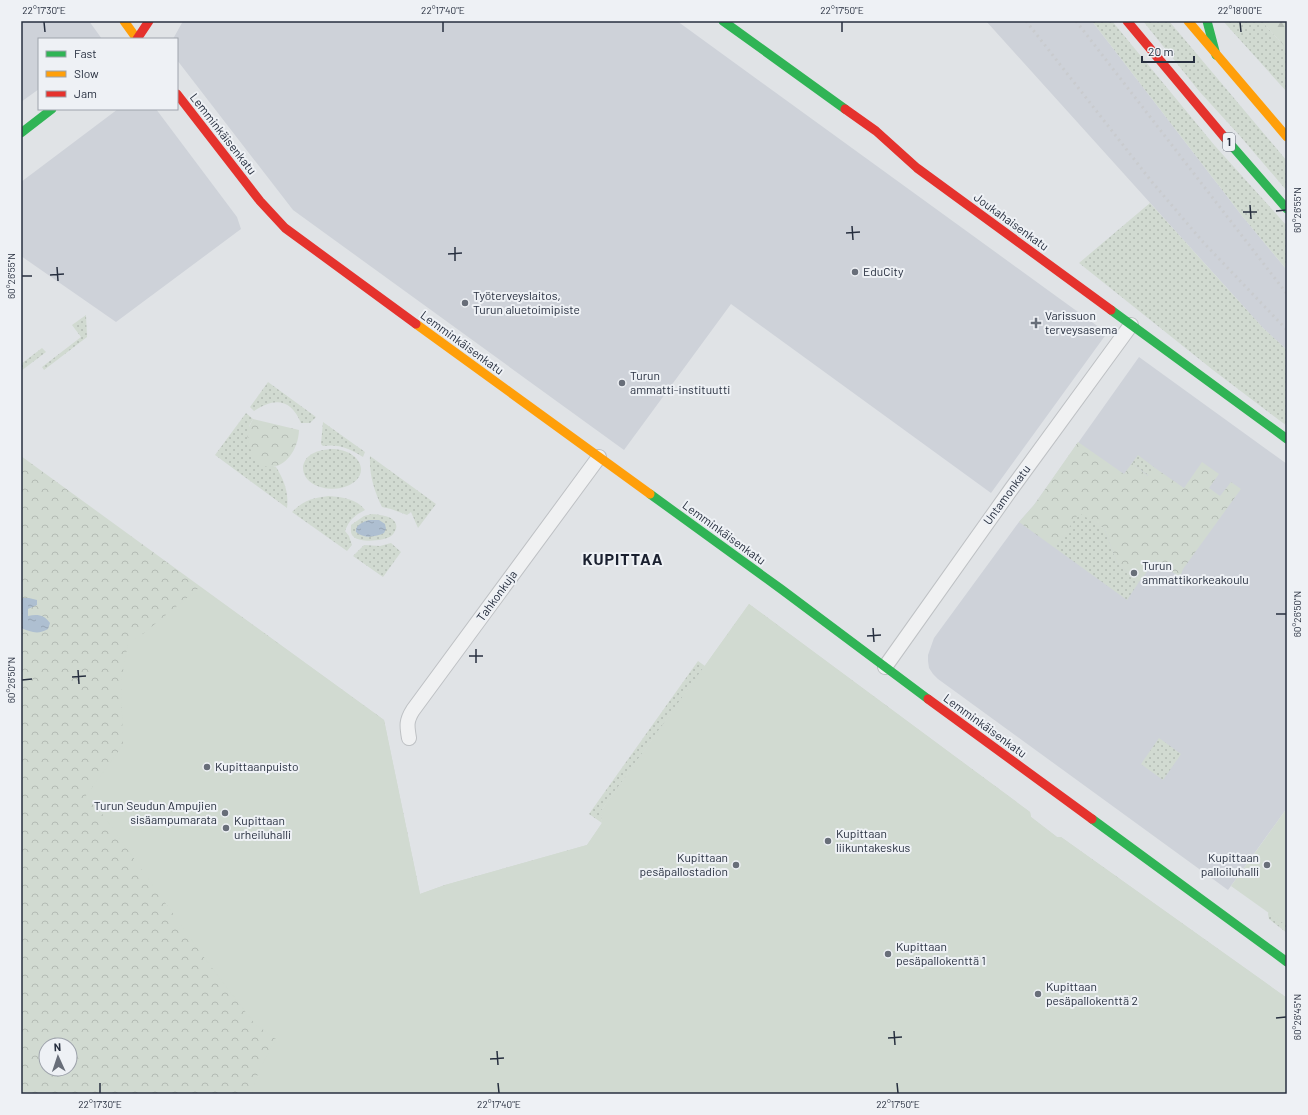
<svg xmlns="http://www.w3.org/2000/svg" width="1308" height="1115" font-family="Barlow,sans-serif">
	<defs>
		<pattern id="grass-dots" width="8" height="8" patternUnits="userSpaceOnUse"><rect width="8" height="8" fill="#d1dad1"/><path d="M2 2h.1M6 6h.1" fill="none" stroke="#b3bbb4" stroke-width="1.8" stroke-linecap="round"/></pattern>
		<pattern id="forest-firs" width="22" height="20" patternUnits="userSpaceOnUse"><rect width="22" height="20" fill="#d1dad1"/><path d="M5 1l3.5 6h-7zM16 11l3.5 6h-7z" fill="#b3bbb4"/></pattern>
		<pattern id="park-crowns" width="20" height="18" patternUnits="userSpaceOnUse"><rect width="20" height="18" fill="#d1dad1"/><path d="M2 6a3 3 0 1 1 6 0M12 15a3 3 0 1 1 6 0" fill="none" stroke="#b3bbb4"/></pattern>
		<pattern id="water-ripples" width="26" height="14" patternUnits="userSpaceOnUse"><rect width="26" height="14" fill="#aebfd1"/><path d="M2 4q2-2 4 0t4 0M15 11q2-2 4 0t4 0" fill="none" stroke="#96a4b4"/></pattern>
	</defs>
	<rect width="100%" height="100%" fill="#e0e3e6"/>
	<path fill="#ced2d9" d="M 21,21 L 89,21 L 102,39 L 39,39 L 39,89 L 21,102 Z
		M 183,21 L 677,21 L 1107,333 L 991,493 L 731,304 L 624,450 L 293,210 L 177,60 L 177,39 L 173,39 Z
		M 986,21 L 1092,21 L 1243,217 L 1287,270 L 1287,350 L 1263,328 Z
		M 118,109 L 156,109 L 237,217 L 241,229 L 116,322 L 21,256 L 21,182 Z
		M 1139,357 L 1287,464 L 1287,808 L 1228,890 L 938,679 L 933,674 L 929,668 L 928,661 L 928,655 L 934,638 L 1019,522 L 1034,505 Z"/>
	<path fill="url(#grass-dots)" d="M 1092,21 L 1112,21 L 1215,146 L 1287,226 L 1287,270 L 1243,217 Z
		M 1143,21 L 1169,21 L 1287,161 L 1287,191 L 1240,136 L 1199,91 Z
		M 1223,21 L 1264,21 L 1266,26 L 1287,49 L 1287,92 Z
		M 1150,203 L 1263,328 L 1287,350 L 1287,426 L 1213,370 L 1079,263 Z
		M 86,315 L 87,337 L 44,370 L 42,367 L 81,337 L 72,325 Z
		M 42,348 L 46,352 L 21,371 L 21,364 Z
		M 268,382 L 316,417 L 310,423 L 301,423 C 291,399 275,397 254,411 L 250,407 Z
		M 246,413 L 253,419 L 249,426 L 270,467 L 276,467 C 284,480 289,492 287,508 L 215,455 Z
		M 323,422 L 365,452 L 363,457 C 348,448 340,444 323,446 L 321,444 Z
		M 330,449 C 362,448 375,479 341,488 C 326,491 302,485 303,466 C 304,462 306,458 309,456 C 315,451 323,450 330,449 Z
		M 1138,455 L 1155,468 L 1149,476 L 1132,463 Z
		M 370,456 L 436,504 L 418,528 L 411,512 L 407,515 L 391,509 L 382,507 C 374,491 369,474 370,456 Z
		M 329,496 C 342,497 357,499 365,510 C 355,515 349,520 345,531 L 349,536 L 352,545 L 347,551 L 292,512 C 304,500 313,498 329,496 Z
		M 1079,512 L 1104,528 L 1117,563 L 1139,582 L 1127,600 L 1055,548 Z
		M 372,514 C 380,515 399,516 396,529 C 395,531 393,535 391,536 C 384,541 361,543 354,537 C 350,534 351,530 351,525 L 364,516 Z
		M 391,543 L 401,552 L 383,577 L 353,556 L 364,545 L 380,546 Z
		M 698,661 L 705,666 L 601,811 L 602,823 L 589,814 Z
		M 1159,738 L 1181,754 L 1163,780 L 1141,764 Z
		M 1287,869 L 1287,933 L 1269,919 L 1268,914 L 1282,872 Z"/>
	<path fill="url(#forest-firs)" d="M 1264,21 L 1287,21 L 1287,49 L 1266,26 Z"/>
	<path fill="url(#park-crowns)" fill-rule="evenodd" d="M 253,419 L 299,430 C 298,463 263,485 250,448 C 246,437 247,429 253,419 Z
		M 1078,442 L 1124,474 L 1132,463 L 1148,476 L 1155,468 L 1184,488 L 1202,462 L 1219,474 L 1209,488 L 1220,496 L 1231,482 L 1241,489 L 1183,569 L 1180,577 L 1155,561 L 1139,582 L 1117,563 L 1104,528 L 1079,513 L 1055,548 L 1019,522 L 1034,505 Z
		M 21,456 L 384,720 L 420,894 L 445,885 L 587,845 L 602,823 L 601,811 L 749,604 L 1030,812 L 1031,817 L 1057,837 L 1061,837 L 1287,998 L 1287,1094 L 21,1094 ZM 46,1045 L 70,1045 L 70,1069 L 46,1069 Z"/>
	<path fill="#d1dad1" d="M 200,587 L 384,720 L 420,894 L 445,885 L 587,845 L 602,823 L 601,811 L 749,604 L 1030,812 L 1031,817 L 1057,837 L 1061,837 L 1287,998 L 1287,1094 L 252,1094 C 256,1073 266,1057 276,1039 L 254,1023 L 203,956 L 98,808 L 85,797 L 123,745 L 121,682 L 128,643 L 144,633 Z
		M 1287,808 L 1287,926 L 1231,886 Z"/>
	<path fill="url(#water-ripples)" d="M 369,520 L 379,520 L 385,524 L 386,529 L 384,533 C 376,537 364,539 356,532 C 355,525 363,522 369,520 Z
		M 21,598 L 29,598 L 37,600 L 37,605 L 28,609 L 28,616 C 38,614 44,615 50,623 L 48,629 C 38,635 31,632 21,628 Z"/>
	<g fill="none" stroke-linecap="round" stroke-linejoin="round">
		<g stroke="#bec1c4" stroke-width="16">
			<path id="street" d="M 885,667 L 1012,488 L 1131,325
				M 409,738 C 407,726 406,721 413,710 L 599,457"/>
		</g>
		<use href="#street" stroke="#f0f1f2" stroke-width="14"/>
		<path stroke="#30b455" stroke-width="9" d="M 723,21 L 845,109
			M 1207,21 L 1216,55
			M 21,133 L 52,109
			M 1225,138 L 1287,209
			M 1111,310 L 1287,439
			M 650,494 L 781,589 L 928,699
			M 1092,819 L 1287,962"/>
		<path stroke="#ff9f0a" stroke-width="9" d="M 124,21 L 137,39
			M 1188,21 L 1287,137
			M 416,324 L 650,494"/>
		<path stroke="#e5322d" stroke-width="9" d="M 1127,21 L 1225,138
			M 137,39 L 149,21
			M 177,94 L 260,201 L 285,228 L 416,324
			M 845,109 L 876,131 L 917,168 L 1111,310
			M 928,699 L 1092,819"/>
		<path stroke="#c9cbce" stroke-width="3" stroke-dasharray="2 4" stroke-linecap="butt" d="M 1026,21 L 1152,182 L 1203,242 L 1287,330
			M 1076,21 L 1287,294"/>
	</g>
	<path fill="none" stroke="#272f3f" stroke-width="1.5" d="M 44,22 L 45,32M 443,22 L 443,32M 842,22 L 842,32M 1240,22 L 1241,32M 1250,205 L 1251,219M 1276,211 L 1286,210M 1243,212 L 1257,212M 852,226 L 853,240M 846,233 L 860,232M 455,247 L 455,261M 448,254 L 462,253M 57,267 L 58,281M 50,275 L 64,274M 22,276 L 32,276M 1276,614 L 1286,614M 873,628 L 874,642M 867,636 L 881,635M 476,649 L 476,663M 469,656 L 483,656M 78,670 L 79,684M 72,677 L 86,676M 22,680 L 32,679M 1276,1018 L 1286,1017M 894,1031 L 895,1045M 888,1038 L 902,1037M 497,1051 L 498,1065M 490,1059 L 504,1058M 100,1083 L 100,1093M 498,1083 L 499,1093M 897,1083 L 898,1093"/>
	<g fill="#686e79" stroke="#eef1f5" stroke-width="1.5">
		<circle cx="855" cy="272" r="4"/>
		<circle cx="465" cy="303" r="4"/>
		<path d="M1034 317h4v4h4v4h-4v4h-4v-4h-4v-4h4z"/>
		<circle cx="622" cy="383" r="4"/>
		<circle cx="1134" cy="573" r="4"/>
		<circle cx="207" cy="767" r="4"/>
		<circle cx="225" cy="813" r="4"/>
		<circle cx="226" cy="828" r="4"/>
		<circle cx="828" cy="841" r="4"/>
		<circle cx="736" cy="865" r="4"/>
		<circle cx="1267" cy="865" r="4"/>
		<circle cx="888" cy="954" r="4"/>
		<circle cx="1038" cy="994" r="4"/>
	</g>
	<g text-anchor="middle" stroke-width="4" stroke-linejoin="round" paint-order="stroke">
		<rect fill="#eef1f5" stroke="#636976" stroke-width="1" x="1223" y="133" width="12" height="18" rx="3"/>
		<g font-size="11" font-weight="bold" fill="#272f3f">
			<text x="1229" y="146">1</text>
		</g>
		<g font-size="12" fill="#272f3f" stroke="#eef1f5">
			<text transform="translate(223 134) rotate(52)" y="4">Lemminkäisenkatu</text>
			<text transform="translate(1011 222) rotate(36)" y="4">Joukahaisenkatu</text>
			<text transform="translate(462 343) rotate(36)" y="4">Lemminkäisenkatu</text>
			<text transform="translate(1007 495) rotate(-54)" y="4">Untamonkatu</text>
			<text transform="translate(724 533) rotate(36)" y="4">Lemminkäisenkatu</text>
			<text transform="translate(497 596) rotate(-54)" y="4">Tahkonkuja</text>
			<text transform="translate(985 726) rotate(36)" y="4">Lemminkäisenkatu</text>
		</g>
		<g font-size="12" fill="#272f3f" stroke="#eef1f5" text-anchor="start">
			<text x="863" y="276">EduCity</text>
			<text x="473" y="300">Työterveyslaitos,<tspan x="473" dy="14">Turun aluetoimipiste</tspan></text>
			<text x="1045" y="320">Varissuon<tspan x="1045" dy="14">terveysasema</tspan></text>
			<text x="630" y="380">Turun<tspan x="630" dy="14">ammatti-instituutti</tspan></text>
			<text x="1142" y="570">Turun<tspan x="1142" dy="14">ammattikorkeakoulu</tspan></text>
			<text x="215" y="771">Kupittaanpuisto</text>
			<text x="217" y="810" text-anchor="end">Turun Seudun Ampujien<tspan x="217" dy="14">sisäampumarata</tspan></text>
			<text x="234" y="825">Kupittaan<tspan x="234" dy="14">urheiluhalli</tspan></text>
			<text x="836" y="838">Kupittaan<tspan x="836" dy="14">liikuntakeskus</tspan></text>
			<text x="728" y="862" text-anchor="end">Kupittaan<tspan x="728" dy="14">pesäpallostadion</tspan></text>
			<text x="1259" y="862" text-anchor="end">Kupittaan<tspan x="1259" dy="14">palloiluhalli</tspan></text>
			<text x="896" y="951">Kupittaan<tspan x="896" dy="14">pesäpallokenttä 1</tspan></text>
			<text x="1046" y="991">Kupittaan<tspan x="1046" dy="14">pesäpallokenttä 2</tspan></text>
		</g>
		<g font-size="16" font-weight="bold" letter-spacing="1" fill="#1a202f" stroke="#eef1f5">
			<text x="623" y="565">KUPITTAA</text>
		</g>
	</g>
	<rect width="1308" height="1115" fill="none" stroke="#eef1f5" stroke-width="44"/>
	<rect x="38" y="38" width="140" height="72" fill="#eef1f5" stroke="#9ea3ac"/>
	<rect x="46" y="51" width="20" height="6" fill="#30b455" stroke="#9ea3ac"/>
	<text x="74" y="58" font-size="12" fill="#272f3f">Fast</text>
	<rect x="46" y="71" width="20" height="6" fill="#ff9f0a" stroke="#9ea3ac"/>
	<text x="74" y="78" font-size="12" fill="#272f3f">Slow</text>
	<rect x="46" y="91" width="20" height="6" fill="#e5322d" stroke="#9ea3ac"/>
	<text x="74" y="98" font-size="12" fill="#272f3f">Jam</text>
	<g transform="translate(58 1057) rotate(357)"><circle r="19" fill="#eef1f5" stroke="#9ea3ac"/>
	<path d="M0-3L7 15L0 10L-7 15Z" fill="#686e79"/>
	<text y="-6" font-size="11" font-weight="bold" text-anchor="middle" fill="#272f3f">N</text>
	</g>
	<path d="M1142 56v6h52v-6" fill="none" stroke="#272f3f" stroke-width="2"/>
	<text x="1148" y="56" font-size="12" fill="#272f3f" stroke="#eef1f5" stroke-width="3" paint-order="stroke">20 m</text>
	<rect x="22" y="22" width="1264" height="1071" fill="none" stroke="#272f3f" stroke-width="1.5"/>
	<g font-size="10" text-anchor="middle" fill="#272f3f">
		<text x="44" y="14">22°17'30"E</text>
		<text x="443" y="14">22°17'40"E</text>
		<text x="842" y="14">22°17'50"E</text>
		<text x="1240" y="14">22°18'00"E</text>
		<text transform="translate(1297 210) rotate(-90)" y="4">60°26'55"N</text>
		<text transform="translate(11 276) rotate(-90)" y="4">60°26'55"N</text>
		<text transform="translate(1297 614) rotate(-90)" y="4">60°26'50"N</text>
		<text transform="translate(11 680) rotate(-90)" y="4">60°26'50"N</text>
		<text transform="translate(1297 1017) rotate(-90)" y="4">60°26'45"N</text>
		<text x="100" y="1108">22°17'30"E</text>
		<text x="499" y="1108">22°17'40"E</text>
		<text x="898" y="1108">22°17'50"E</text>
	</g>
</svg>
